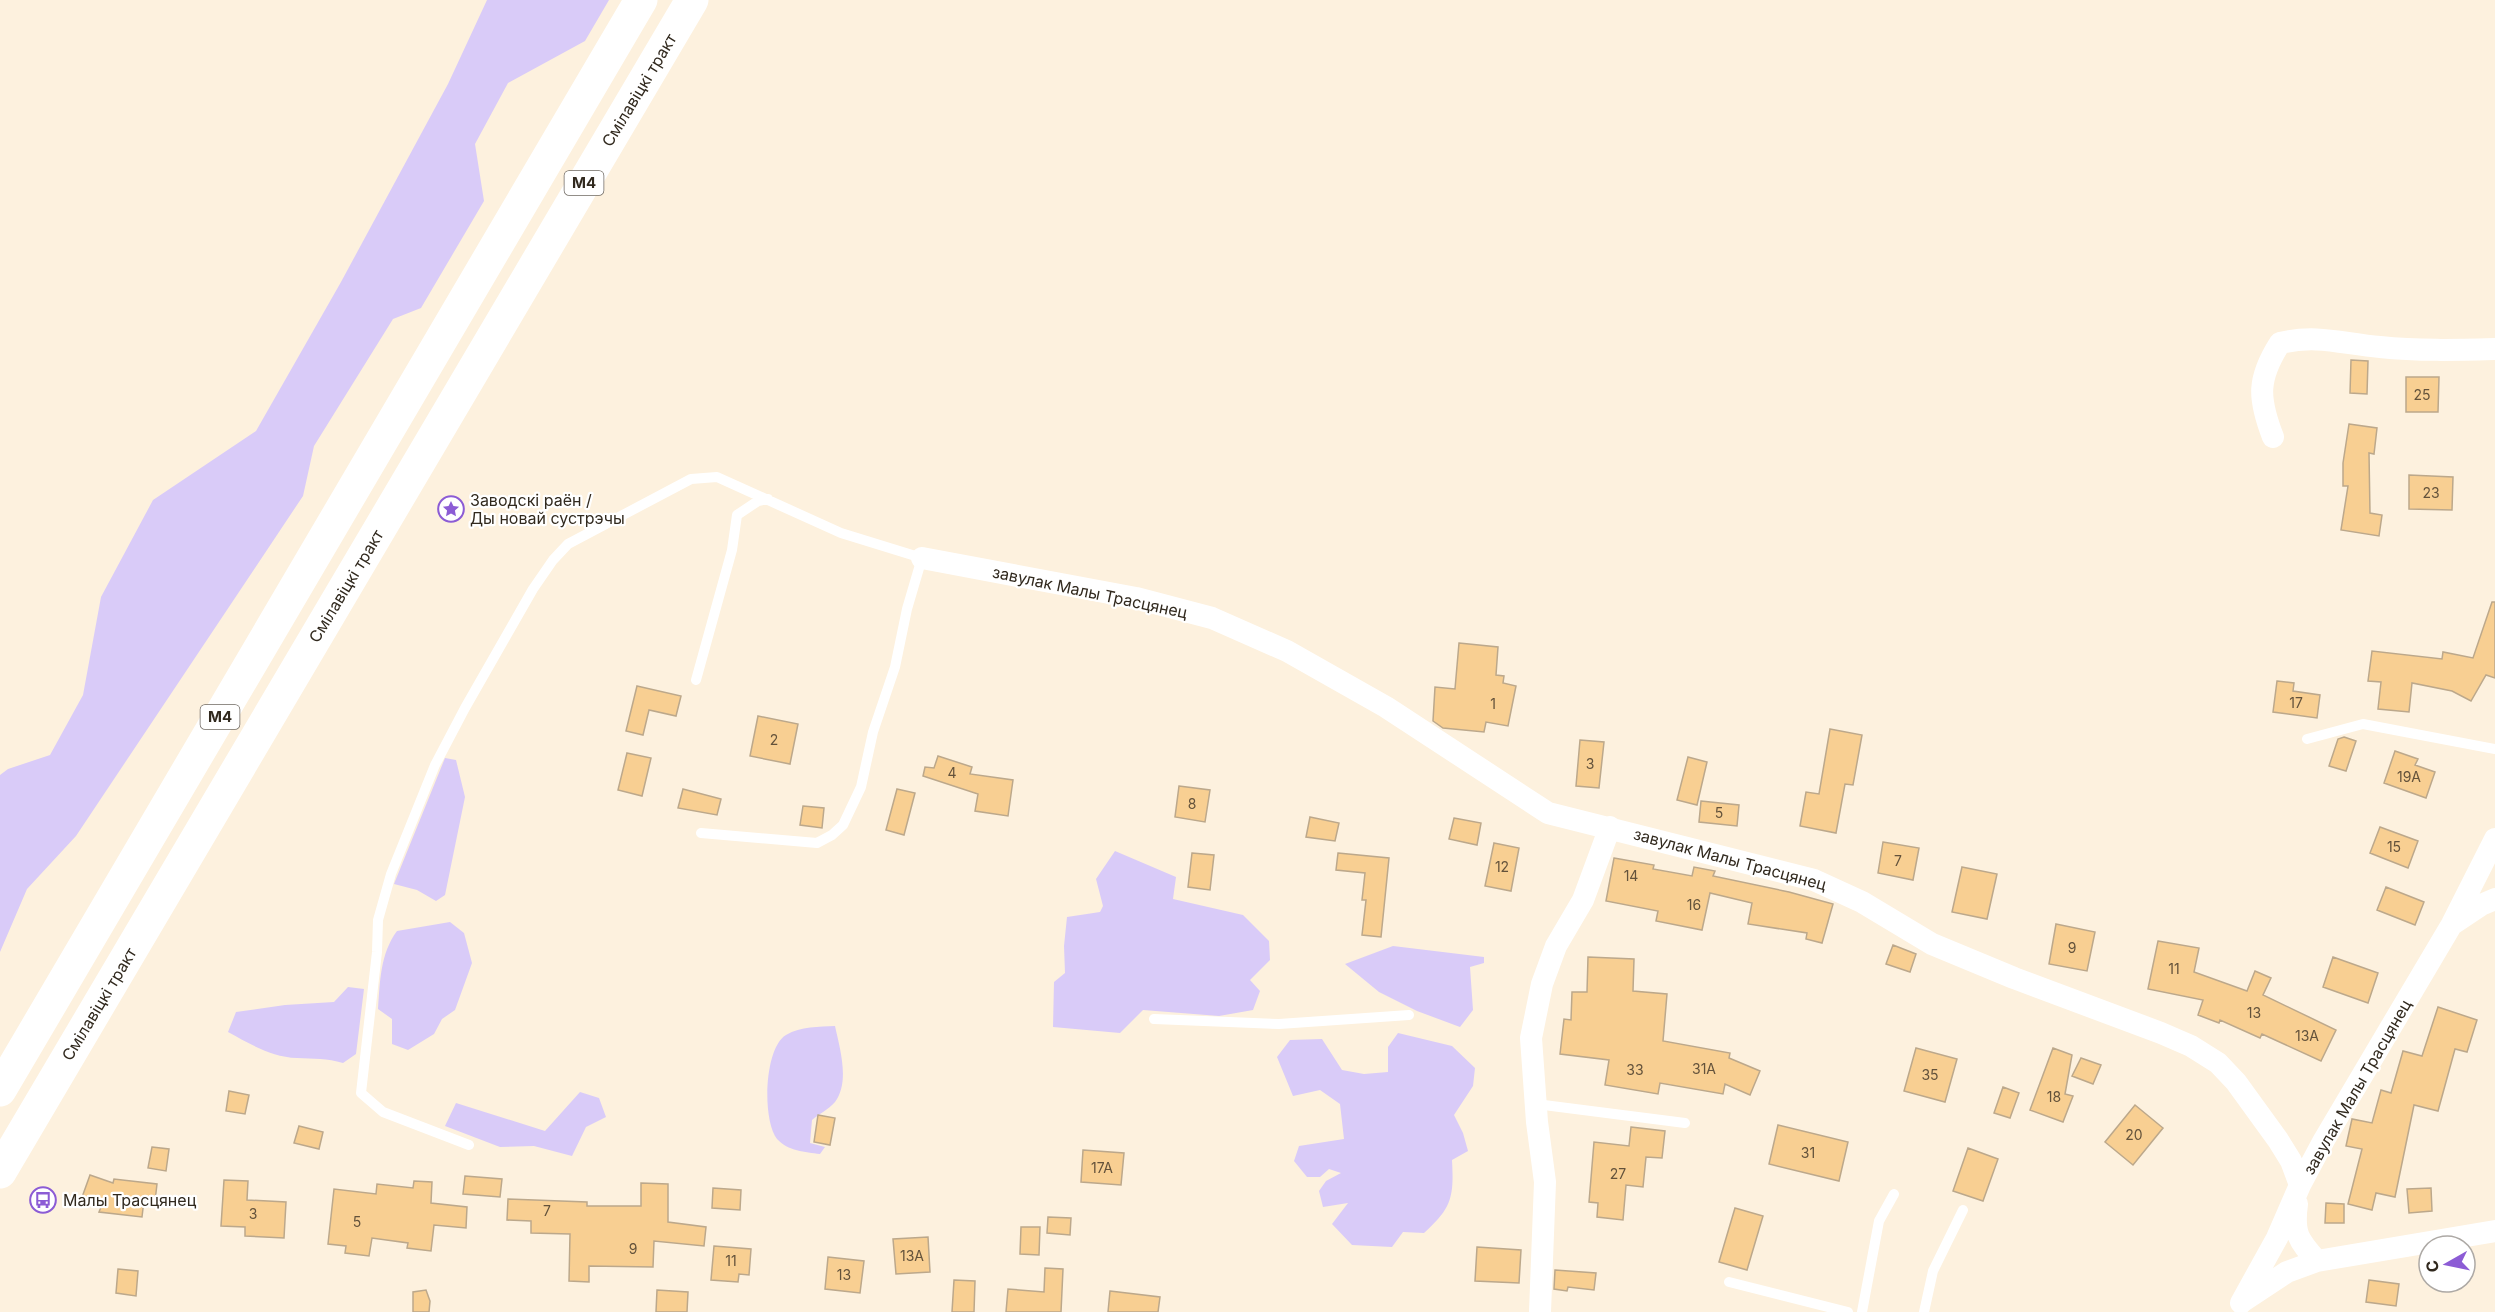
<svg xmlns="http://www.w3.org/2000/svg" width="2495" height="1312" font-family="Inter,sans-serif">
	<rect width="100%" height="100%" fill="#fdf1de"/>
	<path fill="#d9cbf8" d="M 487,0 L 609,0 L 585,41 L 508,83 L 475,144 L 484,201 L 421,308 L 393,319 L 314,446 L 303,496 L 76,836 L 27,889 L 0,952 L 0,775 L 8,769 L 50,755 L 83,695 L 101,597 L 153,500 L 256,431 L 341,282 L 448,84 Z
		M 445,758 L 456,760 L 465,797 L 445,895 L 436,901 L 417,890 L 394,884 Z
		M 1115,851 L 1176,877 L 1173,899 L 1243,915 L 1269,941 L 1270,960 L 1250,980 L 1260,991 L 1253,1010 L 1219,1016 L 1143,1010 L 1120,1033 L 1053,1027 L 1054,982 L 1065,973 L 1064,946 L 1067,917 L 1100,912 L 1103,906 L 1096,879 Z
		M 450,922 L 464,933 L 472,963 L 455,1010 L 442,1019 L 434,1034 L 408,1050 L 392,1044 L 392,1019 L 378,1009 C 380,982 380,954 397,931 Z
		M 1393,946 L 1484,957 L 1484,963 L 1470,967 L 1473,1010 L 1460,1027 L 1417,1011 L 1379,992 L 1345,964 Z
		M 348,987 L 364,989 L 356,1054 L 343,1063 C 327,1058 314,1059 297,1058 C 271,1057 250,1044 228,1032 L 236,1012 L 285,1005 L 334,1002 Z
		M 835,1026 C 840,1049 850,1082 835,1102 C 829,1109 819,1114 812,1120 L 810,1143 L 825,1147 L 820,1154 C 805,1152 788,1151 777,1139 C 762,1120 764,1048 786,1035 C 801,1026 819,1027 835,1026 Z
		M 1398,1033 L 1452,1046 L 1475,1068 L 1473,1086 L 1454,1115 L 1463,1133 L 1468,1151 L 1452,1160 C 1454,1197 1452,1208 1424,1233 L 1403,1232 L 1392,1247 L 1352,1245 L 1332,1224 L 1348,1203 L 1323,1207 L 1319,1191 L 1326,1181 L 1341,1173 L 1329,1169 L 1320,1177 L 1307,1177 L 1294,1161 L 1299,1146 L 1344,1139 L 1340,1104 L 1320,1090 L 1293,1096 L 1277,1057 L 1290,1040 L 1322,1039 L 1342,1070 L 1364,1074 L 1388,1072 L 1388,1047 Z
		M 580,1092 L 599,1098 L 606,1117 L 586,1127 L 572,1156 L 534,1146 L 500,1147 L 445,1126 L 456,1103 L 545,1131 Z"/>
	<path fill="#f8cf92" stroke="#bca88b" stroke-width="1.5" d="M 2351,360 L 2368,361 L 2367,394 L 2350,393 Z
		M 2406,377 L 2439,377 L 2438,412 L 2406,412 Z
		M 2349,424 L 2377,428 L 2374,454 L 2369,453 L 2370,513 L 2382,515 L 2379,536 L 2341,530 L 2348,486 L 2343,486 L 2343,463 Z
		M 2409,475 L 2453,477 L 2452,510 L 2409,509 Z
		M 2492,602 L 2495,602 L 2495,678 L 2486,675 L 2471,701 L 2452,691 L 2412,683 L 2409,712 L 2378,709 L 2381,682 L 2368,681 L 2372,651 L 2442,659 L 2443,652 L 2473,658 Z
		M 1459,643 L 1498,647 L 1496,675 L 1504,676 L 1503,683 L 1516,686 L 1508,726 L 1486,722 L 1484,732 L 1443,728 L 1433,721 L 1435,687 L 1455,689 Z
		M 2277,681 L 2294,683 L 2293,691 L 2320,695 L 2317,718 L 2273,712 Z
		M 637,686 L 681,696 L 676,716 L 649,710 L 643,735 L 626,731 Z
		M 758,716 L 798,724 L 790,764 L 750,756 Z
		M 1830,729 L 1862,735 L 1853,785 L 1845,784 L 1836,833 L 1800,826 L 1806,792 L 1819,794 Z
		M 2344,737 L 2356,741 L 2346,771 L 2329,766 L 2338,739 Z
		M 1580,740 L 1604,742 L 1599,788 L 1576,786 Z
		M 2395,751 L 2418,759 L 2415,765 L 2435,772 L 2426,798 L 2384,783 Z
		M 627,753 L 651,758 L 642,796 L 618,790 Z
		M 938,756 L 972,767 L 970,774 L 1013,780 L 1008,816 L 975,811 L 978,794 L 923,776 L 925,767 L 934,768 Z
		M 1688,757 L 1707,762 L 1697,805 L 1677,800 Z
		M 1179,786 L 1210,790 L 1205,822 L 1175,817 Z
		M 683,789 L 721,799 L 717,815 L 678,808 Z
		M 897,789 L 915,793 L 904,835 L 886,830 Z
		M 1701,801 L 1739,805 L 1737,826 L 1699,822 Z
		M 803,806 L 824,808 L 822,828 L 800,825 Z
		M 1310,817 L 1339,823 L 1335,841 L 1306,837 Z
		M 1454,818 L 1481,823 L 1477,845 L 1449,839 Z
		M 2380,827 L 2418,841 L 2408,868 L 2370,853 Z
		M 1883,842 L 1919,848 L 1913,880 L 1878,873 Z
		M 1494,843 L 1519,848 L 1511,891 L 1485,886 Z
		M 1192,853 L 1214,855 L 1210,890 L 1188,887 Z
		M 1338,853 L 1389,858 L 1381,937 L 1362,935 L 1366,900 L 1362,900 L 1365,873 L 1336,870 Z
		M 1614,858 L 1654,865 L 1653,869 L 1692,876 L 1694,867 L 1715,871 L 1713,876 L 1789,892 L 1833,904 L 1822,943 L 1806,939 L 1807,933 L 1748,924 L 1752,903 L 1710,893 L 1702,930 L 1656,921 L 1658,911 L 1606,901 Z
		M 1962,867 L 1997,874 L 1987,919 L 1952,912 Z
		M 2386,887 L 2424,902 L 2415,925 L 2377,910 Z
		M 2056,924 L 2095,932 L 2087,971 L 2049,964 Z
		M 2158,941 L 2199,948 L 2194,972 L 2247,991 L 2255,971 L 2271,978 L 2263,995 L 2336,1030 L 2321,1061 L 2262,1034 L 2260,1038 L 2220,1020 L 2219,1023 L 2198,1015 L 2203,1000 L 2148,989 Z
		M 1893,945 L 1916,954 L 1910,972 L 1886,964 Z
		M 1588,957 L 1634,959 L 1633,991 L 1667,994 L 1663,1041 L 1730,1053 L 1729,1058 L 1760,1071 L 1750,1095 L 1725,1084 L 1723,1094 L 1660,1083 L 1658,1094 L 1605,1085 L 1609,1060 L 1560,1054 L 1564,1019 L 1571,1020 L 1572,992 L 1587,992 Z
		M 2333,957 L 2378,973 L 2368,1003 L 2323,987 Z
		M 2438,1007 L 2477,1020 L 2467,1052 L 2455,1049 L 2438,1111 L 2414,1105 L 2395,1197 L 2376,1193 L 2372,1210 L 2348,1204 L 2362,1149 L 2346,1146 L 2352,1119 L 2372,1123 L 2381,1090 L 2391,1093 L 2403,1051 L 2422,1056 Z
		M 1916,1048 L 1957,1059 L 1945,1102 L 1904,1091 Z
		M 2053,1048 L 2072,1055 L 2065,1094 L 2073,1096 L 2063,1122 L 2030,1110 Z
		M 2081,1058 L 2101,1065 L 2093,1084 L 2072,1076 Z
		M 2003,1087 L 2019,1093 L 2010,1118 L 1994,1113 Z
		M 229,1091 L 249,1095 L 245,1114 L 226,1111 Z
		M 2135,1105 L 2163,1128 L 2133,1165 L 2105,1142 Z
		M 818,1115 L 835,1118 L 830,1145 L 814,1142 Z
		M 1778,1125 L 1848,1142 L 1839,1181 L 1769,1164 Z
		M 299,1126 L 323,1132 L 319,1149 L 294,1143 Z
		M 1631,1127 L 1665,1131 L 1662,1158 L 1646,1157 L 1643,1187 L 1626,1185 L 1623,1220 L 1597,1217 L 1598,1203 L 1589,1202 L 1594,1142 L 1629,1146 Z
		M 152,1147 L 169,1149 L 166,1171 L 148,1168 Z
		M 1968,1148 L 1998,1159 L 1983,1201 L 1953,1191 Z
		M 1083,1150 L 1124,1153 L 1121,1185 L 1081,1182 Z
		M 90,1175 L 113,1183 L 114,1179 L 157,1184 L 155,1201 L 144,1200 L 142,1217 L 99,1212 L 101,1207 L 81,1200 Z
		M 465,1176 L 502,1179 L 500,1197 L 463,1194 Z
		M 224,1180 L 248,1181 L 247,1200 L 286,1202 L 284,1238 L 245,1236 L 245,1227 L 221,1226 Z
		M 414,1181 L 432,1182 L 431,1203 L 467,1207 L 466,1228 L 434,1225 L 431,1251 L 407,1248 L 408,1243 L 372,1238 L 369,1256 L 345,1253 L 346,1246 L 328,1244 L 334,1189 L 376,1194 L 377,1184 L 413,1188 Z
		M 641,1183 L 668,1184 L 668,1222 L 706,1227 L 704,1246 L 654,1241 L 653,1267 L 589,1266 L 589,1282 L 569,1281 L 570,1234 L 531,1233 L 531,1221 L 507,1220 L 508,1199 L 587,1202 L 587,1206 L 641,1206 Z
		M 713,1188 L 741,1190 L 740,1210 L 712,1208 Z
		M 2431,1188 L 2432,1211 L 2409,1213 L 2407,1189 Z
		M 2326,1203 L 2344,1204 L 2344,1223 L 2325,1223 Z
		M 1735,1208 L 1763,1216 L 1747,1270 L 1719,1262 Z
		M 1048,1217 L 1071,1218 L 1070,1235 L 1047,1233 Z
		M 1021,1227 L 1040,1227 L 1039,1255 L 1020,1254 Z
		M 928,1237 L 930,1272 L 896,1274 L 893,1239 Z
		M 714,1246 L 751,1249 L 749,1275 L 739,1274 L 738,1282 L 711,1280 Z
		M 1477,1247 L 1521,1250 L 1519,1283 L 1475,1281 Z
		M 828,1257 L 864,1261 L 860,1293 L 825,1289 Z
		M 1045,1268 L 1063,1269 L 1061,1312 L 1006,1312 L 1008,1289 L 1044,1292 Z
		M 118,1269 L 138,1271 L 136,1296 L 116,1293 Z
		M 1555,1270 L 1596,1273 L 1594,1290 L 1568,1287 L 1567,1291 L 1554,1289 Z
		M 954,1280 L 975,1281 L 974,1312 L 952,1312 Z
		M 2369,1280 L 2399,1284 L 2396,1306 L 2366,1302 Z
		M 426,1290 L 430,1301 L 429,1312 L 413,1312 L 413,1292 Z
		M 657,1290 L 688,1292 L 687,1312 L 656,1312 Z
		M 1110,1291 L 1160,1297 L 1158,1312 L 1108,1312 Z"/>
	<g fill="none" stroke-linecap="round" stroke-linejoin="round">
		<path stroke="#fff" stroke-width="10" d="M 696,680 L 732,550 L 737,515 L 758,501 L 768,499
			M 2307,739 L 2363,724 L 2495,749
			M 1154,1019 L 1279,1024 L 1409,1015
			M 1536,1104 L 1685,1123
			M 469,1145 L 383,1112 L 361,1093 L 377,952 L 378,920 L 391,874 L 435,765 L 465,708 L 533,589 L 553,560 L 568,544 L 691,479 L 717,477 L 841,533 L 922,558 L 907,609 L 895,667 L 873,732 L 861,787 L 843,825 L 832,835 L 817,843 L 701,833
			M 1729,1282 L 1848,1312
			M 1862,1312 L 1879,1221 L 1894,1194
			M 1924,1312 L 1933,1271 L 1963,1210"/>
		<path stroke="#fff" stroke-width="22" d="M 2273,437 C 2258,398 2257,379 2280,343 C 2318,334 2343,344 2380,347 C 2418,351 2456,350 2495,349
			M 922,558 L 1136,598 L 1212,618 L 1287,651 L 1386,707 L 1548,813 L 1814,880 L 1862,902 L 1932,944 L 2014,978 L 2161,1033 L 2191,1046 L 2218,1063 L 2236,1082 L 2278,1140 L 2291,1161 L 2300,1185
			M 2454,923 L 2481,905 L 2495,899
			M 2297,1204 C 2293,1233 2298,1240 2317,1261
			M 2243,1301 L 2287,1272 L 2317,1261 L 2495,1231
			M 2241,1303 L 2277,1238 L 2300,1185 L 2324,1140 L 2452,924 L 2495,839
			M 1540,1312 L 1545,1182 L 1537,1122 L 1531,1038 L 1542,984 L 1556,946 L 1583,900 L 1610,827"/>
		<path stroke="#fff" stroke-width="33" d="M 0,1090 L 641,0
			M 0,1172 L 692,0"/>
	</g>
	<defs>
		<g id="sight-ring" transform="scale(1.35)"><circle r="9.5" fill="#fff" stroke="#8c5cd5" stroke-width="1.5"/><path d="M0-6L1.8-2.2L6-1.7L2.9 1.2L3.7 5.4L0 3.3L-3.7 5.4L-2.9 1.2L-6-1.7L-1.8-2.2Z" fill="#8c5cd5"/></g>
		<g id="bus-ring" transform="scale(1.35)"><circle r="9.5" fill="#fff" stroke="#8c5cd5" stroke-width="1.5"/><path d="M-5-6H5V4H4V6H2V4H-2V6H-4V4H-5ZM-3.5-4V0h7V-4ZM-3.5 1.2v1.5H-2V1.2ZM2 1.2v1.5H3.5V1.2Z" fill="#8c5cd5"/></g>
	</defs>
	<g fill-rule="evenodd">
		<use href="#sight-ring" x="451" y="509"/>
		<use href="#bus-ring" x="43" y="1200"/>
	</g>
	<g text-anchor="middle" stroke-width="4.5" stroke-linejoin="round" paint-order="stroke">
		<g font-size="14" fill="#63523b">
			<text x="2422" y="400">25</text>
			<text x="2431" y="498">23</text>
			<text x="2296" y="708">17</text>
			<text x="1493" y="709">1</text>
			<text x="774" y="745">2</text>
			<text x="1590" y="769">3</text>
			<text x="952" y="778">4</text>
			<text x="2409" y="782">19А</text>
			<text x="1192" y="809">8</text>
			<text x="1719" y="818">5</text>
			<text x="2394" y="852">15</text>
			<text x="1898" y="866">7</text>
			<text x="1502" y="872">12</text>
			<text x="1631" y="881">14</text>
			<text x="1694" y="910">16</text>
			<text x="2072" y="953">9</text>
			<text x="2174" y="974">11</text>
			<text x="2254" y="1018">13</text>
			<text x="2307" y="1041">13А</text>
			<text x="1704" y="1074">31А</text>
			<text x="1635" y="1075">33</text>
			<text x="1930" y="1080">35</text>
			<text x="2054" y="1102">18</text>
			<text x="2134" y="1140">20</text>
			<text x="1808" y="1158">31</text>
			<text x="1102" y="1173">17А</text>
			<text x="1618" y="1179">27</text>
			<text x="547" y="1216">7</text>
			<text x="253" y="1219">3</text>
			<text x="357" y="1227">5</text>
			<text x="633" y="1254">9</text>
			<text x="912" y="1261">13А</text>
			<text x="731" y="1266">11</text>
			<text x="844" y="1280">13</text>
		</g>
		<g fill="#fff" stroke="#6f6962" stroke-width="1.5">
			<rect x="564.5" y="171" width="39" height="24" rx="4.5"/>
			<rect x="200.5" y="705" width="39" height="24" rx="4.5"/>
		</g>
		<g font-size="15" font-weight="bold" fill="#31291e">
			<text x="584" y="188">М4</text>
			<text x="220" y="722">М4</text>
		</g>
		<g font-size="16" fill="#31291e" stroke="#fff">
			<text transform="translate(639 90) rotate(-59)" y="6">Смілавіцкі тракт</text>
			<text transform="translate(346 586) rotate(-59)" y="6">Смілавіцкі тракт</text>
			<text transform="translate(1090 592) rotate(12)" y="6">завулак Малы Трасцянец</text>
			<text transform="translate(1730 859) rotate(15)" y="6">завулак Малы Трасцянец</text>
			<text transform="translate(99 1004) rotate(-59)" y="6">Смілавіцкі тракт</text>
			<text transform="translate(2357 1087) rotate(-60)" y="6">завулак Малы Трасцянец</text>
		</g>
		<g font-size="16" fill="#31291e" stroke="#fff" text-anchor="start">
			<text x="470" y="506">Заводскі раён /<tspan x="470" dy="18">Ды новай сустрэчы</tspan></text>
			<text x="63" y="1206">Малы Трасцянец</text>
		</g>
	</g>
	<g transform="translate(2447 1264) rotate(261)"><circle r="28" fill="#ffffff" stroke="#ada9a5" stroke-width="1.5"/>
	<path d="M0-4.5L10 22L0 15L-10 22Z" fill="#8c5cd5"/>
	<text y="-9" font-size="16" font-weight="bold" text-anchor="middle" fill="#31291e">С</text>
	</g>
</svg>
